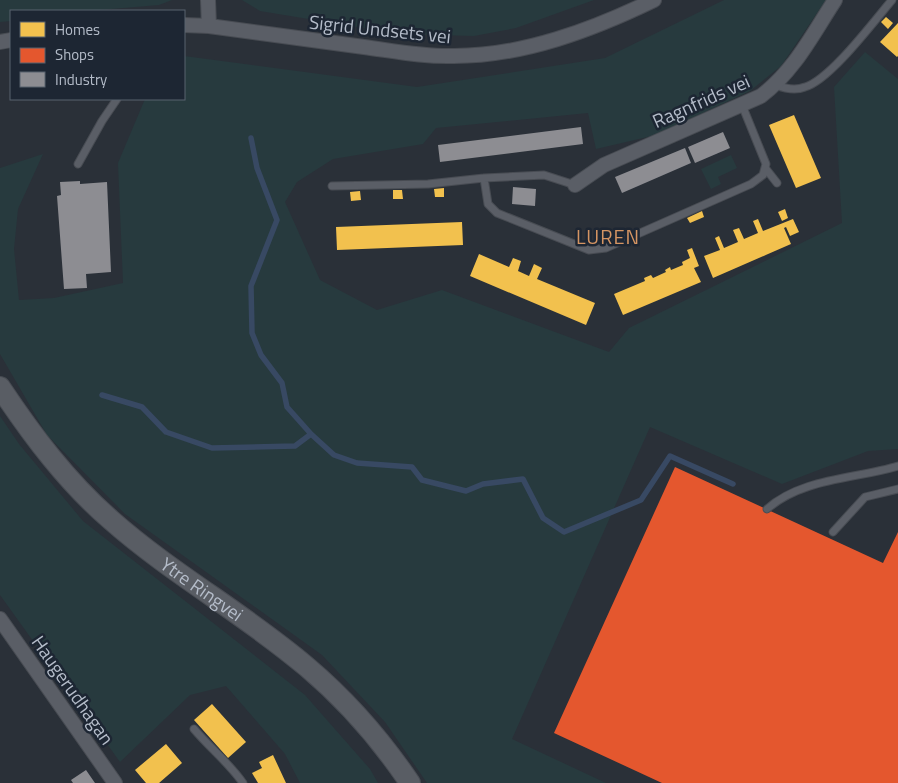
<svg xmlns="http://www.w3.org/2000/svg" width="898" height="783" font-family="'Titillium Web',sans-serif">
	<rect width="100%" height="100%" fill="#2a3038"/>
	<path fill="#273a3e" d="M 0,0 L 172,0 L 159,5 L 88,11 L 11,11 L 11,21 L 0,22 Z
		M 242,0 L 594,0 L 516,28 L 474,36 L 399,34 L 260,11 Z
		M 724,0 L 826,0 L 781,66 L 750,91 L 656,135 L 596,149 L 588,113 L 436,128 L 423,144 L 333,159 L 297,182 L 285,202 L 320,280 L 377,310 L 442,290 L 609,352 L 629,328 L 842,223 L 834,87 L 865,52 L 898,79 L 898,449 L 868,451 L 782,484 L 650,427 L 512,739 L 606,783 L 427,783 L 385,722 L 322,655 L 125,514 L 47,435 L 0,354 L 0,168 L 43,154 L 18,209 L 14,249 L 19,300 L 54,298 L 123,283 L 118,163 L 145,99 L 184,99 L 184,56 L 417,87 L 605,58 Z
		M 731,155 L 737,168 L 718,177 L 721,184 L 711,189 L 701,169 Z
		M 0,416 L 19,444 L 83,521 L 305,695 L 370,769 L 378,783 L 300,783 L 285,754 L 226,686 L 190,695 L 120,762 L 0,595 Z"/>
	<path fill="#f2c14e" d="M 886,17 L 893,23 L 888,29 L 881,22 Z
		M 898,23 L 898,56 L 897,57 L 880,42 Z
		M 794,115 L 821,178 L 796,188 L 769,125 Z
		M 444,188 L 444,197 L 435,197 L 434,189 Z
		M 393,190 L 402,190 L 403,199 L 393,199 Z
		M 360,191 L 361,200 L 351,201 L 350,192 Z
		M 785,209 L 788,218 L 782,221 L 778,212 Z
		M 702,211 L 704,217 L 690,223 L 687,218 Z
		M 758,219 L 763,231 L 793,219 L 799,232 L 790,236 L 786,227 L 784,228 L 791,244 L 713,278 L 704,256 L 720,250 L 715,238 L 719,236 L 724,248 L 738,242 L 733,230 L 739,228 L 744,239 L 758,233 L 753,221 Z
		M 462,222 L 463,245 L 337,250 L 336,227 Z
		M 692,248 L 699,266 L 694,268 L 701,282 L 623,315 L 614,294 L 645,281 L 644,278 L 651,275 L 653,278 L 666,272 L 665,270 L 670,267 L 671,270 L 683,265 L 682,262 L 690,258 L 687,250 Z
		M 479,254 L 509,267 L 513,258 L 521,261 L 518,271 L 529,276 L 534,264 L 542,268 L 537,279 L 595,303 L 586,325 L 470,276 Z
		M 212,704 L 246,742 L 228,758 L 194,720 Z
		M 166,744 L 182,763 L 159,783 L 146,783 L 135,770 Z
		M 273,755 L 286,783 L 258,783 L 252,773 L 262,768 L 259,762 Z"/>
	<path fill="#e4572e" d="M 675,467 L 883,563 L 898,532 L 898,783 L 662,783 L 554,733 Z"/>
	<path fill="#8d8d92" d="M 581,127 L 583,144 L 440,162 L 438,145 Z
		M 723,132 L 730,148 L 695,163 L 688,147 Z
		M 685,148 L 691,163 L 622,193 L 615,177 Z
		M 80,181 L 80,184 L 107,182 L 111,272 L 86,274 L 87,288 L 64,289 L 57,196 L 61,195 L 60,182 Z
		M 513,187 L 536,189 L 535,206 L 512,204 Z
		M 86,770 L 95,783 L 73,783 L 71,780 Z"/>
	<g fill="none" stroke-linecap="round" stroke-linejoin="round">
		<path stroke="#384963" stroke-width="5.5" d="M 251,138 L 257,168 L 277,220 L 251,286 L 252,333 L 261,355 L 282,383 L 287,407 L 311,434
			M 102,395 L 142,407 L 166,432 L 212,448 L 295,446 L 311,434 L 334,455 L 357,463 L 412,467 L 422,480 L 466,491 L 483,484 L 523,479 L 543,518 L 564,532 L 641,500 L 670,456 L 733,484"/>
		<g stroke="#484c53" stroke-width="9">
			<path id="service" d="M 776,85 C 786,89 795,91 805,87 C 830,80 874,21 892,0
				M 78,164 L 102,121 L 117,99
				M 766,169 L 777,183
				M 484,178 L 488,204 L 497,213 L 589,250 L 606,248 L 751,184 L 763,175 L 766,164 L 742,105
				M 332,186 L 428,184 L 484,178 L 544,175 L 575,185
				M 767,509 C 802,478 855,479 898,466
				M 833,532 L 865,497 L 898,489
				M 194,729 C 210,748 229,763 243,783"/>
		</g>
		<g stroke="#484c53" stroke-width="16">
			<path id="minor" d="M 208,0 L 209,26
				M 184,25 L 209,26 C 261,33 312,40 364,47 C 394,51 424,57 454,56 C 523,56 592,30 654,0
				M 0,42 L 11,40
				M 575,185 L 604,165 L 761,96 C 795,70 812,35 835,0
				M 0,619 L 115,783"/>
		</g>
		<g stroke="#484c53" stroke-width="22">
			<g id="secondary">
				<path id="s1" d="M 0,387 C 32,435 67,482 111,520 C 172,574 245,614 307,667 C 346,700 381,740 410,783"/>
			</g>
		</g>
		<use href="#service" stroke="#5a5e66" stroke-width="7"/>
		<use href="#minor" stroke="#5a5e66" stroke-width="14"/>
		<use href="#secondary" stroke="#595d64" stroke-width="20"/>
	</g>
	<g text-anchor="middle" stroke-width="5" stroke-linejoin="round" paint-order="stroke">
		<g font-size="19" fill="#b4bcc9" stroke="#1d2633">
			<text transform="translate(380 29) rotate(6)" y="7">Sigrid Undsets vei</text>
			<text transform="translate(701 101) rotate(-24)" y="7">Ragnfrids vei</text>
			<text dy="7" stroke="none"><textPath href="#s1" startOffset="288">Ytre Ringvei</textPath></text>
			<text transform="translate(73 690) rotate(55)" y="7">Haugerudhagan</text>
		</g>
		<g font-size="20" letter-spacing="1" fill="#d59563" stroke="#1d2633">
			<text x="608" y="244">LUREN</text>
		</g>
	</g>
	<rect x="10" y="10" width="175" height="90" fill="#1d2633" stroke="#59626f"/>
	<rect x="20" y="22" width="25" height="15" fill="#f2c14e" stroke="#59626f"/>
	<text x="55" y="35" font-size="15" fill="#b4bcc9">Homes</text>
	<rect x="20" y="48" width="25" height="15" fill="#e4572e" stroke="#59626f"/>
	<text x="55" y="60" font-size="15" fill="#b4bcc9">Shops</text>
	<rect x="20" y="72" width="25" height="15" fill="#8d8d92" stroke="#59626f"/>
	<text x="55" y="85" font-size="15" fill="#b4bcc9">Industry</text>
</svg>
